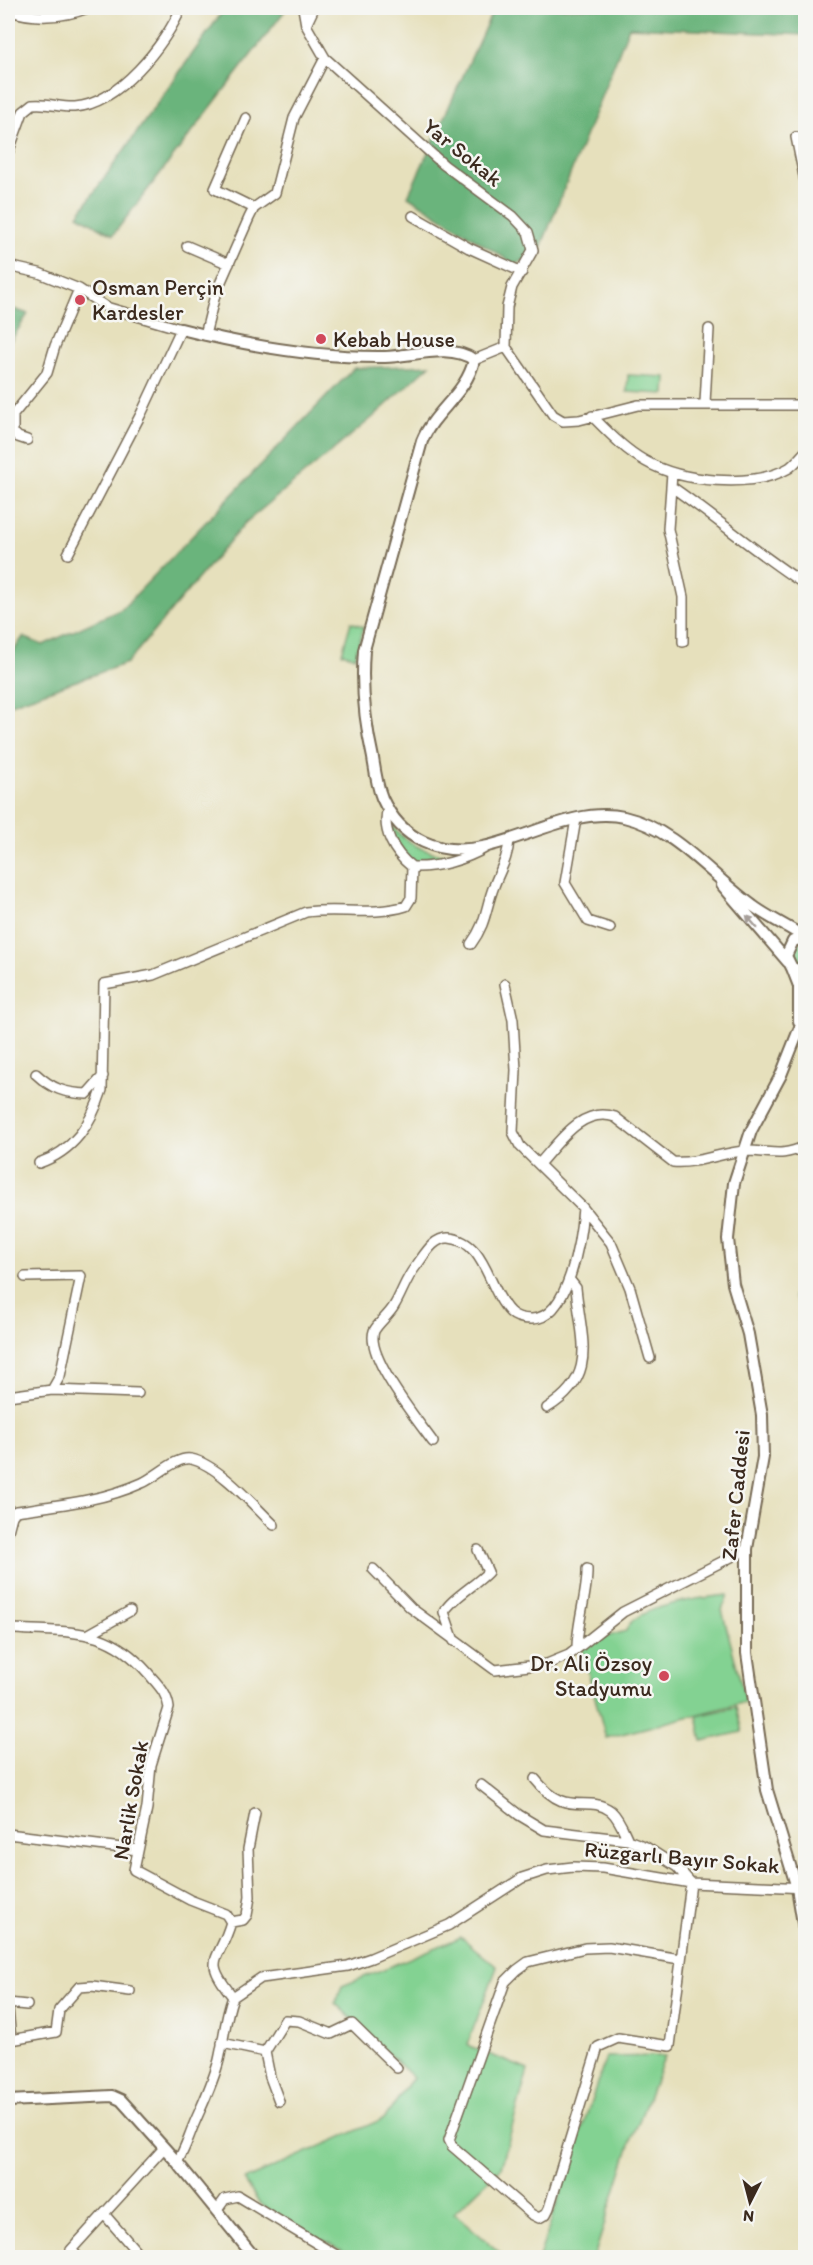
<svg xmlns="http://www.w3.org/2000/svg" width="813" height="2265" font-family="Itim,sans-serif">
	<rect width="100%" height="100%" fill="#f6f6f2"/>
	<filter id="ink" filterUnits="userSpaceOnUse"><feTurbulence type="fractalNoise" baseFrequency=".0167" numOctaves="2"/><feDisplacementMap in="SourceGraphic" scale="12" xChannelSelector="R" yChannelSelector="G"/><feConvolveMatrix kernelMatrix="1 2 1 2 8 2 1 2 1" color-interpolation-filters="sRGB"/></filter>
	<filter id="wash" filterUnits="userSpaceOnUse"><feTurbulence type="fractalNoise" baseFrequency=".008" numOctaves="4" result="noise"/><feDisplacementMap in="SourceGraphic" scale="24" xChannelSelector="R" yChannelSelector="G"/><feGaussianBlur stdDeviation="1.35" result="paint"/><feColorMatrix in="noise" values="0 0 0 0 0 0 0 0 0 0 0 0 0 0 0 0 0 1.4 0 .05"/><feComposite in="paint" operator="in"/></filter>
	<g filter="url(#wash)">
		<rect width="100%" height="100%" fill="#e6e0bc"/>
		<path fill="#83d292" stroke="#5f7e58" stroke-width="1.5" d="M 628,375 L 666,377 L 665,394 L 627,392 Z
			M 351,622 L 364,627 L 355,657 L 342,653 Z
			M 388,820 C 405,845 428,855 458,856 L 443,861 L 412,863 L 396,846 Z
			M 805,941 L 805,969 L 797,967 L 791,958 L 796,944 Z
			M 728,1595 L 722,1610 L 746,1702 L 606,1738 L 582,1650 L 588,1642 L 626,1631 C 631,1606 706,1597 728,1595 Z
			M 736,1707 L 742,1732 L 702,1741 L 697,1716 Z
			M 461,1937 L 497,1967 L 467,2045 L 528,2070 L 501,2168 L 454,2213 L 505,2257 L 354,2257 L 270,2211 L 259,2203 L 244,2180 L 385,2118 L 413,2077 L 335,2003 L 342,1986 Z
			M 665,2056 L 631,2141 L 594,2257 L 539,2257 L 606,2057 Z"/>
		<path fill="#6ab47c" stroke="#526f4d" stroke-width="1.5" d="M 225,8 L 287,8 L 113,235 L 78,215 Z
			M 494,8 L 805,8 L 805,35 L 629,27 L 539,252 L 515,265 L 408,196 Z
			M 8,307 L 28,314 L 8,345 Z
			M 430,365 L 372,418 L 245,523 L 127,663 L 8,705 L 8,659 L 23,637 L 43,645 L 122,609 L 354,368 Z
			M 805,1245 L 805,1317 L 794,1297 Z"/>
	</g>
	<g filter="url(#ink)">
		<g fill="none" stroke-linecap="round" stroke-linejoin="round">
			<g stroke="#776a55" stroke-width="12">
				<path id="minor" d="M 303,8 L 306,25 L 325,58 L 444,165 L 513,216 L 528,232 L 533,250 L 512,287 L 507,307 L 506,347
					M 8,10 C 33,19 62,18 88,8
					M 306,25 L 314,8
					M 246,118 L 215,189 L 254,208
					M 796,137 L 806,186
					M 8,153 L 23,112 L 33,104 C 47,102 61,108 75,107 C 118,104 166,44 181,8
					M 8,175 L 8,182
					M 8,201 L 8,205
					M 413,216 L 469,248 L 522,272
					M 187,246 L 229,264
					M 8,266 L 39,273 L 79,289 L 106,307 L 181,329 L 142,412 L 68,554
					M 205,335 L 215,295 L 249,218 L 254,208 L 275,193 L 294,118 L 325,58
					M 506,347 L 553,415 L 563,421 L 579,420 L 638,405 L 806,405
					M 474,360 L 506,347
					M 705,403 L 709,329
					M 592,416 C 608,432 625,450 645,461 C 681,482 752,489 789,468 C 795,464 800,457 806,451
					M 27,440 L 18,437 L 13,432 L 13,415 L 47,373 L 55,346 L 79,289
					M 672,473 L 668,529 L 683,597 L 683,642
					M 672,487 C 718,519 759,555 806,585
					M 388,808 C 381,830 394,853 412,867 C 437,868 465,860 487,847
					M 576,819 L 565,883 L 588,921 L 610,928
					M 471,944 C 487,922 485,909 494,886 C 500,870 508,858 509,840
					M 505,984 L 513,1020 L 516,1070 L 513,1132 L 520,1146 L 583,1208 L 611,1243 L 630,1288 L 650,1358
					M 36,1074 C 52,1089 65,1093 87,1094 L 103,1076
					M 39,1163 C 74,1151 91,1124 102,1090 L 104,984 L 153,975 L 306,912 C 340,908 373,916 406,906 L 411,898 L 412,867
					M 539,1164 C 559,1142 582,1106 615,1117 L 673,1162 C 699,1164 721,1152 746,1151 C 773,1151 779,1158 806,1146
					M 25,1277 L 81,1276 L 60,1376 L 52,1390
					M 8,1396 L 52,1390 L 138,1393
					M 547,1408 C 599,1376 581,1340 576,1288 L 569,1279
					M 433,1442 C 418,1421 365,1356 374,1331 C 378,1323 389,1315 394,1306 C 402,1293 406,1278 416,1266 C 424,1256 433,1237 449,1238 C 486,1241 488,1290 510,1312 C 515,1317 524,1319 531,1319 C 569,1320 581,1237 583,1208
					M 8,1509 L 12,1516 L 8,1531
					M 12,1516 L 16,1511 C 59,1505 102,1501 142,1483 C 156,1477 177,1456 191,1459 C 219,1465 254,1506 274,1525
					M 373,1569 L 411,1608 L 495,1670 L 547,1664 L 569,1655 L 623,1612 L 747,1549
					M 8,1626 L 15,1629 C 72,1633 107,1626 148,1673 C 157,1684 167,1692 169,1708 L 151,1765 L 147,1808 L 134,1870 L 190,1900 L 226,1914 L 231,1922 C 219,1964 201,1957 233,1997 C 225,2018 224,2039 219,2060 C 213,2083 203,2103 194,2124 C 188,2138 185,2150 177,2162
					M 89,1634 L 130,1611
					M 454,1641 L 444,1612 C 452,1598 476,1585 488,1572 L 478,1550
					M 577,1648 C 577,1622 588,1591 587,1569
					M 535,1779 C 568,1820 586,1793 611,1811 C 619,1818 624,1831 628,1840
					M 481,1785 L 519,1815 L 544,1830 L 628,1840 L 646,1847 L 677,1867 L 691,1883 L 670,2046 L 618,2038 L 598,2047 L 549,2208 L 546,2214 L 539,2218 L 531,2214 L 452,2146 L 449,2140 L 505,1982 L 517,1970 L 528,1962 L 585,1948 L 609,1947 L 680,1959
					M 8,1834 L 138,1850
					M 231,1922 L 243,1920 L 247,1915 L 250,1897 L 248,1849 L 255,1813
					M 233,1997 L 261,1978 L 348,1966 L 371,1958 L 449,1925 L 522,1878 L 547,1870 L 573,1867 L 603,1868 L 691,1883 L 806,1888
					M 8,2003 L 27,2005
					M 8,2008 L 11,2040 L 8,2050
					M 11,2040 L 56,2032 L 59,2010 L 79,1987 L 92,1986 L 130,1991
					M 222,2043 L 265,2052
					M 279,2101 L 270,2077 L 265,2052 L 285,2020 L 299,2021 L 331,2034 L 352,2024 L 397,2068
					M 217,2210 L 225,2199 L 238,2196 L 341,2258
					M 104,2214 L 142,2258
					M 79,2258 L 71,2250 L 163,2149"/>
			</g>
			<g stroke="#776a55" stroke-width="14">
				<path id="tertiary" d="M 181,329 C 248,346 316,358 385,357 C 414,356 450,343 474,360 C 467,393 434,411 422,441 L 364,650 C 361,687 365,723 373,758 C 375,771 377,786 382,798 C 401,840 439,856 483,847 C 528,838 577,807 624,817 C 676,829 711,876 753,906 C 769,918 788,926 804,937
					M 722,885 L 788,962
					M 806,937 L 793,941 L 786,956 L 792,968 L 806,973
					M 792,968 L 799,986 L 799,1021
					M 806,1012 L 781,1075 L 751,1131 L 734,1183 L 728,1239 L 733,1284 L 748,1334 L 762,1415 L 763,1457 L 747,1549 L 747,1653 L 767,1790 L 797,1888 L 806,1941
					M 8,2101 L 112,2096 L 121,2100 L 177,2162 L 255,2258"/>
			</g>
			<use href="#minor" stroke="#fff" stroke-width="9"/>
			<use href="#tertiary" stroke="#fff" stroke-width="10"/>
		</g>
		<defs><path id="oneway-solid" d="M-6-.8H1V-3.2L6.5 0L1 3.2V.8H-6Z" transform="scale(1.5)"/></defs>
		<use fill="#a79f9a" href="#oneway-solid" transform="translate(752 922) rotate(-131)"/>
	</g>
	<g fill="#d1495b" stroke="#f6f6f2" stroke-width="2">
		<circle cx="80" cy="300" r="6"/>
		<circle cx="321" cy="339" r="6"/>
		<circle cx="664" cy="1676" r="6"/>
	</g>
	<g text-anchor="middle" stroke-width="5" stroke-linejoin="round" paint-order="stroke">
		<g font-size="22" fill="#3b2a1e" stroke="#f6f6f2">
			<text transform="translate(463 152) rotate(39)" y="8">Yar Sokak</text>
			<text transform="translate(735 1495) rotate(-84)" y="8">Zafer Caddesi</text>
			<text transform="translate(130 1800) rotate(-80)" y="8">Narlik Sokak</text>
			<text transform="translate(682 1857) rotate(5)" y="8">Rüzgarlı Bayır Sokak</text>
		</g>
		<g font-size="22" fill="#3b2a1e" stroke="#f6f6f2" text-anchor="start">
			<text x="92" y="295">Osman Perçin<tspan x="92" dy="25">Kardesler</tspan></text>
			<text x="333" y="347">Kebab House</text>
			<text x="652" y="1671" text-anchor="end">Dr. Ali Özsoy<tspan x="652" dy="25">Stadyumu</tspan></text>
		</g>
	</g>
	<rect width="813" height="2265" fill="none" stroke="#f6f6f2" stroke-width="30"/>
	<g transform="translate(750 2202) rotate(186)" stroke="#f6f6f2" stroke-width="4.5" paint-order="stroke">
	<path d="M0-4.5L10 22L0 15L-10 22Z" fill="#3b2a1e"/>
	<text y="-9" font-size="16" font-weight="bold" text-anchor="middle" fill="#3b2a1e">N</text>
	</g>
</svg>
